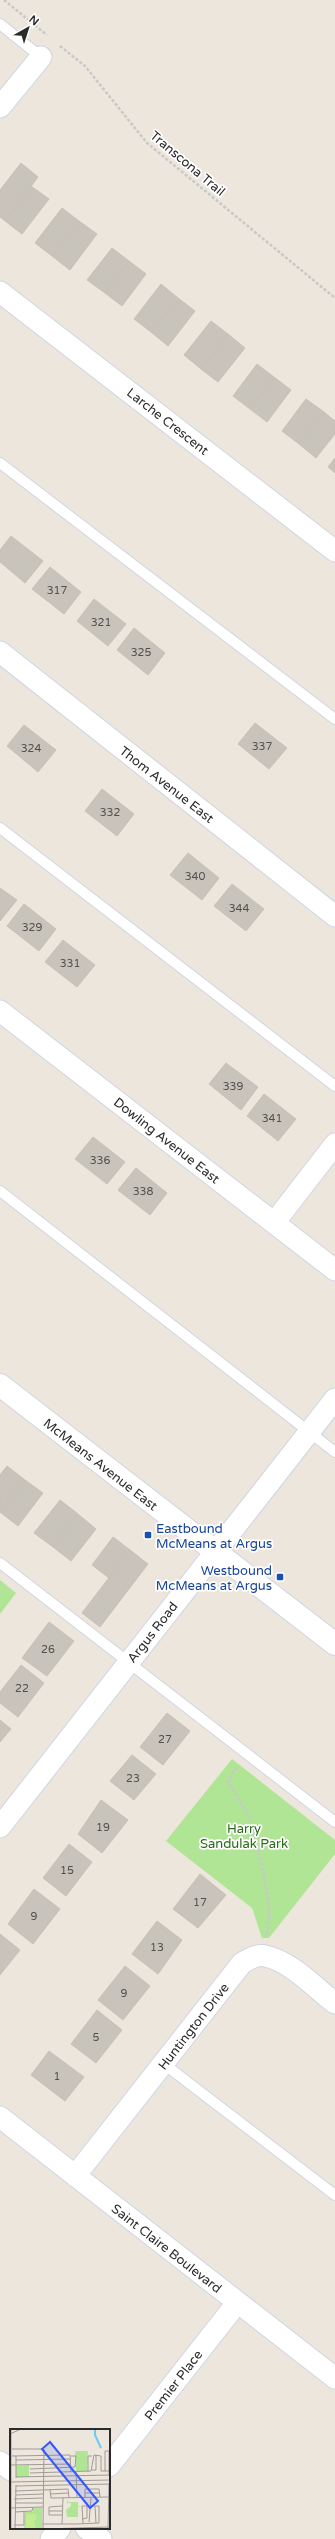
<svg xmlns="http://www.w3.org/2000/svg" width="335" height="2539" font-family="'Varela Round',sans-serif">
	<rect width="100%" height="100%" fill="#ede6dc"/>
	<path fill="#b0e596" d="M 0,1580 L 16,1593 L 0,1614 Z
		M 232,1759 L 335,1840 L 335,1854 L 269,1938 L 262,1938 L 252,1908 L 166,1841 Z"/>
	<path fill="#c8c3bb" stroke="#c8c2b5" d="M 21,163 L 38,177 L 5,221 L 0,217 L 0,190 Z
		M 31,186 L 49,199 L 22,234 L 5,221 Z
		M 62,208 L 79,221 L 52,256 L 35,243 Z
		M 79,221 L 97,234 L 70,270 L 52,256 Z
		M 112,248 L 129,261 L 105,293 L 87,280 Z
		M 129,261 L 146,274 L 122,306 L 105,293 Z
		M 161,284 L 178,298 L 151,332 L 134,319 Z
		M 178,298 L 195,311 L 168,346 L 151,332 Z
		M 211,321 L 228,334 L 201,369 L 184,355 Z
		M 228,334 L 245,348 L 218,382 L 201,369 Z
		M 257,364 L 274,377 L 250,409 L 233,396 Z
		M 274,377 L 291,390 L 267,422 L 250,409 Z
		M 306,399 L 324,412 L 299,444 L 282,431 Z
		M 324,412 L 335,421 L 335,434 L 316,458 L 299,444 Z
		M 335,458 L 335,473 L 328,467 Z
		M 11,536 L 43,561 L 25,583 L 0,562 L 0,550 Z
		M 50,567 L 81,592 L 64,614 L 32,589 Z
		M 94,599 L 126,624 L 108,646 L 77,621 Z
		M 134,628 L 165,653 L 148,675 L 117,650 Z
		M 255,723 L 287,748 L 269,769 L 238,744 Z
		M 24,725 L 56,750 L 38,772 L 7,746 Z
		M 102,789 L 134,814 L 117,836 L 85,811 Z
		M 188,853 L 219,878 L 202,900 L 170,875 Z
		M 232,884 L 264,909 L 246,931 L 214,906 Z
		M 0,888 L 17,900 L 0,921 Z
		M 24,904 L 56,929 L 39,951 L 7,926 Z
		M 63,940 L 95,965 L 77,987 L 45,962 Z
		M 226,1063 L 258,1087 L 241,1110 L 209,1084 Z
		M 264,1094 L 296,1119 L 278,1141 L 247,1116 Z
		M 93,1137 L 125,1162 L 107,1184 L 75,1159 Z
		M 136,1168 L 167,1193 L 150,1215 L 118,1190 Z
		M 7,1466 L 25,1480 L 0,1512 L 0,1475 Z
		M 25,1480 L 43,1493 L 18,1526 L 0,1512 Z
		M 60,1500 L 78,1514 L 53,1547 L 34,1533 Z
		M 78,1514 L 96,1529 L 71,1561 L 53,1547 Z
		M 113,1537 L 130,1550 L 109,1578 L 92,1565 Z
		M 130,1550 L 148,1564 L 100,1627 L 82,1613 Z
		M 49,1622 L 74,1641 L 47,1676 L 22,1658 Z
		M 21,1665 L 44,1683 L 18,1717 L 0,1703 L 0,1692 Z
		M 167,1713 L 190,1731 L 163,1765 L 140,1747 Z
		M 0,1720 L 11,1729 L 0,1742 Z
		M 132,1755 L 156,1774 L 134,1800 L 110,1781 Z
		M 101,1800 L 128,1820 L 102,1853 L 78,1834 Z
		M 69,1844 L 92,1862 L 66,1896 L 43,1878 Z
		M 200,1874 L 226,1895 L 198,1928 L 173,1909 Z
		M 34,1889 L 60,1909 L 33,1944 L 8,1924 Z
		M 157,1921 L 182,1940 L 158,1974 L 132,1954 Z
		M 0,1934 L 20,1950 L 0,1975 Z
		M 125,1966 L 150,1986 L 123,2020 L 98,2000 Z
		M 97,2010 L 122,2030 L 96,2063 L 71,2044 Z
		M 49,2051 L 84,2077 L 65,2101 L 31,2075 Z"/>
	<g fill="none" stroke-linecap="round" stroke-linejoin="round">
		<g stroke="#d1d4e4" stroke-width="12">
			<path id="lane" d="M 0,24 L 41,57
				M 0,463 L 335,719
				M 0,828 L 335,1086
				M 0,1191 L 335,1452
				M 0,1563 L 335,1822
				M 164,2064 L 335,2195"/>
		</g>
		<g stroke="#d1d4e4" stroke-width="23">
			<path id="street" d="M 0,107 L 41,57
				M 0,292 L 335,551
				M 0,652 L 335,916
				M 0,1011 L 335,1270
				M 274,1223 L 335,1144
				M 0,1827 L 335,1399
				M 0,2117 L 335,2378
				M 75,2176 L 242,1963 C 249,1959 257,1954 265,1956 C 291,1961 315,1988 335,2003
				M 0,2462 L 11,2470
				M 109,2466 L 237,2303
				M 86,2528 L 101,2539
				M 51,2539 L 60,2528"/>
		</g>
		<g stroke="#d1d4e4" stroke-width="24">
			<path id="secondary" d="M 0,1385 L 335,1644"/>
		</g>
		<path stroke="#c8c8c8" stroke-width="2.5" stroke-dasharray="3 2" stroke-linecap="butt" d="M 4,0 L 47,35
			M 60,46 L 85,66 L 147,143 L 335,298
			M 236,1767 L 228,1782 L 249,1817 L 263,1870 L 270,1913 L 267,1935"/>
		<use href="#lane" stroke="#fff" stroke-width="10"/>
		<use href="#street" stroke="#fff" stroke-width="21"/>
		<use href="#secondary" stroke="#fff" stroke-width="22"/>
	</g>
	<g fill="#1a4fb4" stroke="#fff" stroke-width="1.5">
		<rect x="144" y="1531" width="8" height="8" rx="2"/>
		<rect x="276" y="1573" width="8" height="8" rx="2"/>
	</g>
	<g text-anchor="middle" stroke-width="3.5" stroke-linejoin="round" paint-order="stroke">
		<g font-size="11" fill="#52504e">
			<text x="57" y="594">317</text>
			<text x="101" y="626">321</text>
			<text x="141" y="656">325</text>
			<text x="262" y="750">337</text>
			<text x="31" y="752">324</text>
			<text x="110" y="816">332</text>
			<text x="195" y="880">340</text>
			<text x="239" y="912">344</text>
			<text x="32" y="931">329</text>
			<text x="70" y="967">331</text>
			<text x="233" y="1090">339</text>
			<text x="272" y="1122">341</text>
			<text x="100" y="1164">336</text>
			<text x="143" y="1195">338</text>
			<text x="48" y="1653">26</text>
			<text x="22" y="1692">22</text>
			<text x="165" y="1743">27</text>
			<text x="133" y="1782">23</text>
			<text x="103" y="1831">19</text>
			<text x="67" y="1874">15</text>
			<text x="200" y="1906">17</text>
			<text x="34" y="1920">9</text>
			<text x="157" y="1951">13</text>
			<text x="124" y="1997">9</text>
			<text x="96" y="2041">5</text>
			<text x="57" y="2080">1</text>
		</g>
		<g font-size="13" fill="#2a2a2a" stroke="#fff">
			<text transform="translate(188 163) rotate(40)" y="5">Transcona Trail</text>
			<text transform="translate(168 421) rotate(38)" y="5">Larche Crescent</text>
			<text transform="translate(167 784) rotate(38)" y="5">Thom Avenue East</text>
			<text transform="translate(167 1140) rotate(38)" y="5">Dowling Avenue East</text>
			<text transform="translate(101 1464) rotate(38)" y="5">McMeans Avenue East</text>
			<text transform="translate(152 1632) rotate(-52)" y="5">Argus Road</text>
			<text transform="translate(193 2026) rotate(-52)" y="5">Huntington Drive</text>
			<text transform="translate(167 2248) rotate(38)" y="5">Saint Claire Boulevard</text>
			<text transform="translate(173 2385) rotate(-52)" y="5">Premier Place</text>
		</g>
		<g font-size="13" fill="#164399" stroke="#fff" text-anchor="start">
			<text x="156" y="1533">Eastbound<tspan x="156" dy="15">McMeans at Argus</tspan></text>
			<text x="272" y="1575" text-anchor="end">Westbound<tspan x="272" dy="15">McMeans at Argus</tspan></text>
		</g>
		<g font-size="13" fill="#276a18" stroke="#fff">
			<text x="244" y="1833">Harry<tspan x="244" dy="15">Sandulak Park</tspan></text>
		</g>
	</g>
	<g transform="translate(10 2429)">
		<rect width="100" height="100" fill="#ede6dc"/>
		<path d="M 65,22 L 78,22 L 77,42 L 66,42 ZM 19,36 L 19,48 L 6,48 L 6,37 ZM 57,70 L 58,73 L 68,73 L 68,77 L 71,78 L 68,78 L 68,88 L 57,88 L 56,81 L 61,77 L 61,74 L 57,74 ZM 23,79 L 32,79 L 32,100 L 14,100 L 15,83 L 23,83 Z" fill="#b0e596"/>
		<path d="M 16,85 L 26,85 L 26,91 L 24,91 L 26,100 L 16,100 Z" fill="#c4ed91"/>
		<path fill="none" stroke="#6bccf2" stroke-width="2" d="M 85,0 L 85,6 L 91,19"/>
		<path fill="none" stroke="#9f9b95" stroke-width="1" d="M 0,5 L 11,0M 2,20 L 34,20 L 33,100M 2,27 L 60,26 L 61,43M 6,31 L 61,30M 0,36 L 61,35M 20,40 L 65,38 L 66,27 L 61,27M 82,41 L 86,41 L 86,26M 95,42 L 95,22 L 100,22M 66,43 L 67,69M 78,43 L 78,27 L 82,27M 20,44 L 81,42 L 84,26 L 91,27 L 91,42 L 100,42M 99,47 L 99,22M 6,48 L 100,46M 6,49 L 6,27M 0,53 L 100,51M 6,57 L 100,55M 40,61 L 41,69 L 99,68M 5,62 L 58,60 L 59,69M 75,64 L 90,64M 40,65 L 58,64M 6,66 L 33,65M 75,69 L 75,60 L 89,60 L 90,68M 4,70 L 33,69M 5,74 L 33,74M 52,77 L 39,78 L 39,86 L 52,86M 85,77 L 86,94M 0,79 L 33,78M 39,82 L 52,82M 5,83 L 22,82 L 23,78M 72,90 L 77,89 L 77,77M 79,93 L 81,69M 33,95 L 66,95 L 89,94 L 89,77 L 72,77 L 73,94M 52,95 L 53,69M 4,96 L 14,96 L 14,83M 1,100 L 1,0M 5,100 L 6,56M 33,100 L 100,98M 98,100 L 99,54"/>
		<path fill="#3658ff" fill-opacity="0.15" stroke="#3658ff" stroke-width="2" d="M 40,13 L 88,72 L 80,79 L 32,20 Z"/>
		<rect width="100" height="100" fill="none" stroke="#2a2a2a" stroke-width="2"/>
	</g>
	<g transform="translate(28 28) rotate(39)" stroke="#ffffff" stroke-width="3" paint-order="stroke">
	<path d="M0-3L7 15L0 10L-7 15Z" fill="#2a2a2a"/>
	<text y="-6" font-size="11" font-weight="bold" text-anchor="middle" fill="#2a2a2a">N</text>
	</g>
</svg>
